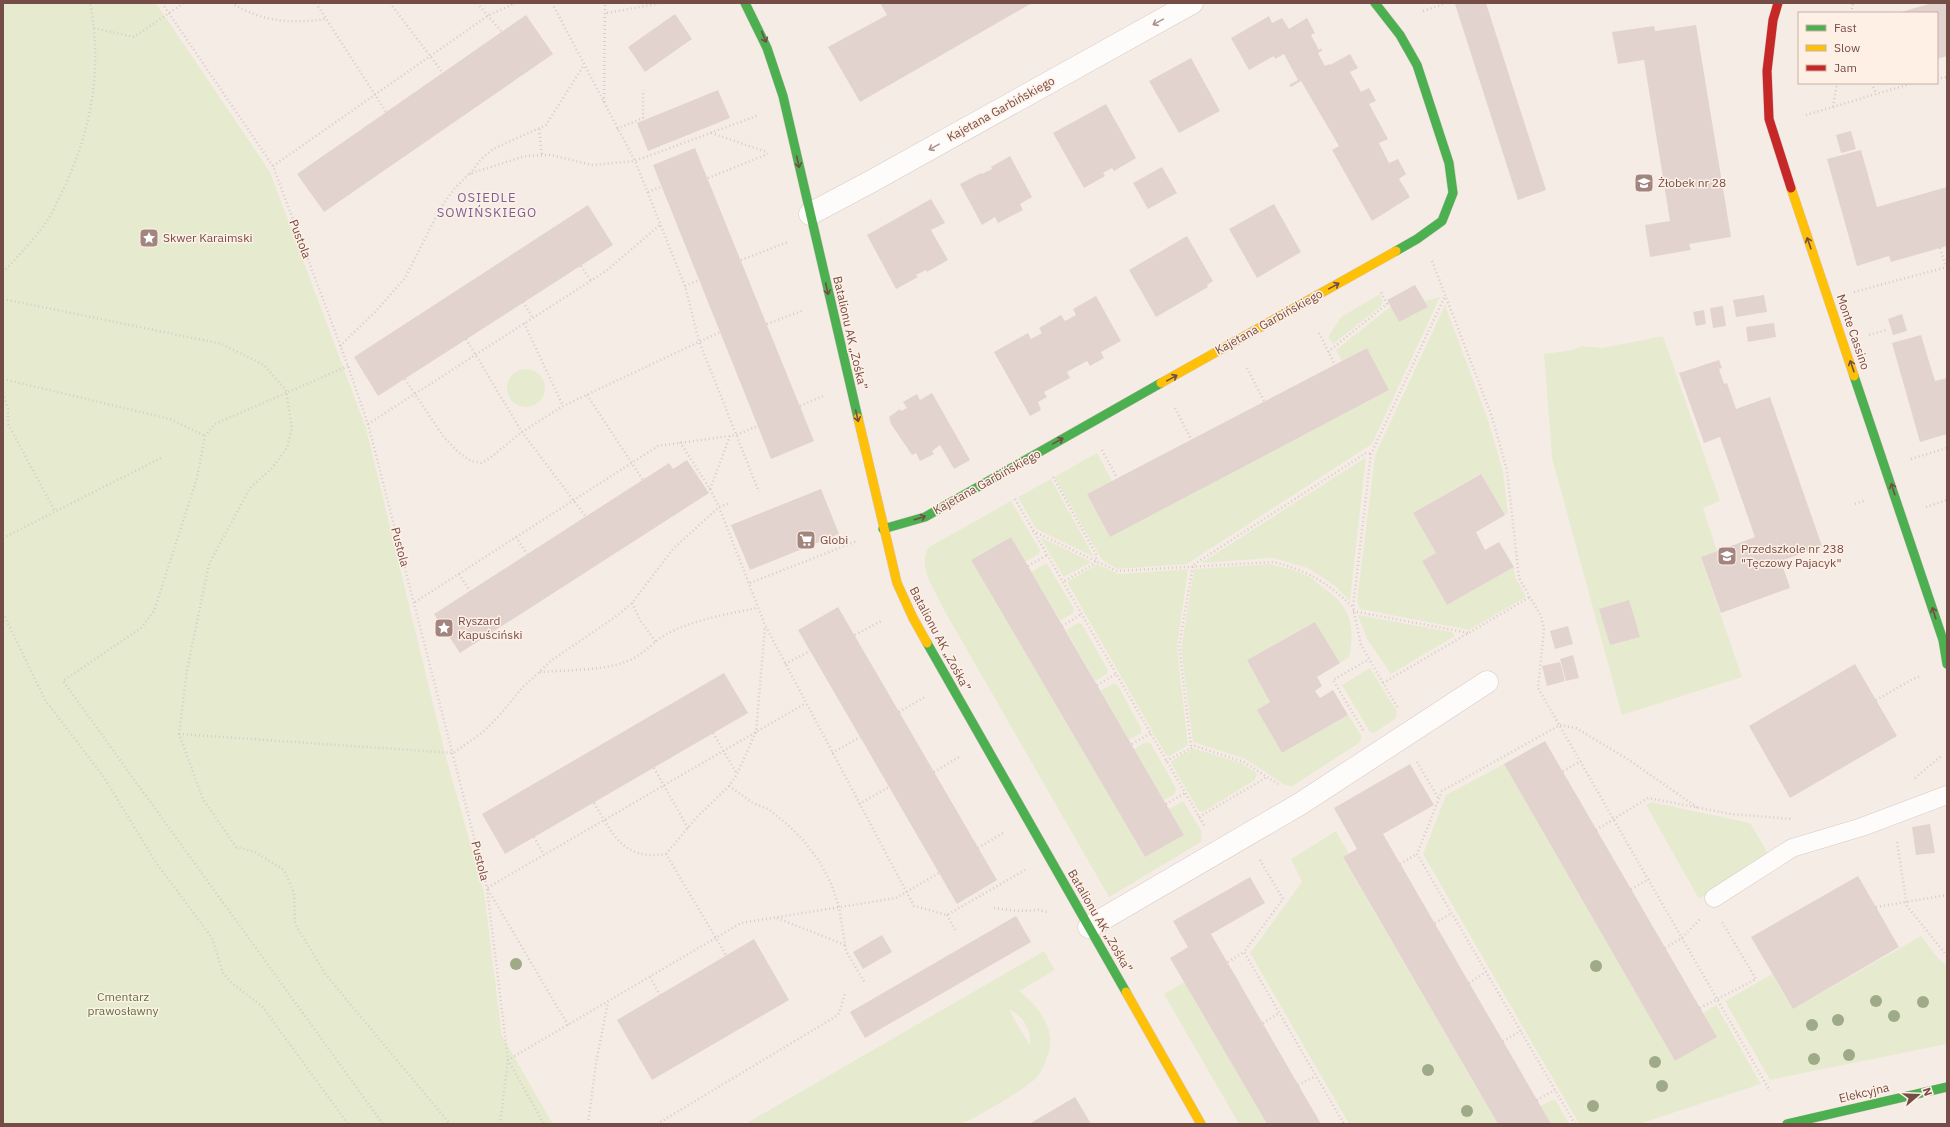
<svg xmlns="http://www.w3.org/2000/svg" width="1950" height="1127" font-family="'IBM Plex Sans',sans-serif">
	<rect width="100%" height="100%" fill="#f6ece6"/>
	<path fill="#e6ebd0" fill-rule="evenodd" d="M 3,3 L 156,3 L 270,172 L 366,428 L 446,757 L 484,892 L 502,1036 L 553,1124 L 3,1124 Z
		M 1380,294 L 1383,302 L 1380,307 L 1333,344 L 1328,337 L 1341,317 Z
		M 1440,297 L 1372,444 L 1187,564 L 1118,569 L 1102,560 L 1054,477 L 1097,453 L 1112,481 L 1087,494 L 1110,536 L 1389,390 L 1367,348 L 1342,361 L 1336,350 L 1391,306 L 1399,322 L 1428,307 L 1425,301 Z
		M 1445,305 L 1487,417 L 1503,471 L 1508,513 L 1505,515 L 1480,474 L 1413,513 L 1436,553 L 1422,561 L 1447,605 L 1514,567 L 1515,577 L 1526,597 L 1469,630 L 1360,609 L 1357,601 L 1375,455 Z
		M 1663,336 L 1720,501 L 1703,508 L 1717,551 L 1701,557 L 1742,677 L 1622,715 L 1552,458 L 1544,354 L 1572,350 L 1583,346 L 1602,348 Z
		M507 388a19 19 0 1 1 38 0a19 19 0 1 1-38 0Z
		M 1366,457 L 1350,601 L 1335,586 L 1308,568 L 1273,558 L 1201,563 Z
		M 1051,479 L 1094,557 L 1036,529 L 1018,497 Z
		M 1011,501 L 1040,550 L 1039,554 L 1025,562 L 1011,537 L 971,560 L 1145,857 L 1184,835 L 1169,809 L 1181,802 L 1184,802 L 1202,832 L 1201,842 L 1109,897 L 944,610 C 936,592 916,566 929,547 Z
		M 1040,537 L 1092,562 L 1064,577 Z
		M 1045,564 L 1048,565 L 1074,609 L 1073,613 L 1060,621 L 1031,572 Z
		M 1097,564 L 1118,574 L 1188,569 L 1177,648 L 1188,745 L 1170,756 L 1166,755 L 1067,582 Z
		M 1270,564 C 1281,567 1293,569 1303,574 C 1310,576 1316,582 1321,586 C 1350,605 1356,624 1349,657 L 1340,663 L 1315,622 L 1247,660 L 1270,702 L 1257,710 L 1282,753 L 1348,715 L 1362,737 L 1359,743 L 1291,787 L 1285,785 L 1245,759 L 1193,742 L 1181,649 L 1194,569 Z
		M 1358,615 L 1452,632 L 1455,636 L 1391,674 L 1367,639 Z
		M 1078,623 L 1082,624 L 1108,670 L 1107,674 L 1095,681 L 1066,630 Z
		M 1370,668 L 1397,712 L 1396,718 L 1374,733 L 1370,732 L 1342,685 Z
		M 1113,684 L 1117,684 L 1141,728 L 1141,733 L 1129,740 L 1100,691 Z
		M 1146,742 L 1151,744 L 1176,788 L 1175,794 L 1164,800 L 1134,749 Z
		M 1193,748 L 1241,763 L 1257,773 L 1255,780 L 1203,812 L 1199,811 L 1171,763 L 1172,761 Z
		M 1504,764 L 1675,1061 L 1716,1037 L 1703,1013 L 1716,1005 L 1761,1084 L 1639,1124 L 1579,1124 L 1423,854 L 1446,795 Z
		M 1651,802 L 1750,823 L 1769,855 L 1699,899 L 1646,805 Z
		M 1336,831 L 1349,854 L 1343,858 L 1498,1124 L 1349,1124 L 1250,953 L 1302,882 L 1291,859 Z
		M 1921,936 L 1936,956 L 1947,966 L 1947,1044 L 1770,1080 L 1725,1001 L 1772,974 L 1793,1009 Z
		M 1044,951 L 1055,970 L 1019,991 C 1038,1006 1057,1029 1048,1055 C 1045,1063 1042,1071 1037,1077 C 1029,1087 976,1118 963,1123 C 954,1127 923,1124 912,1124 C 856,1124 801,1124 745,1124 ZM 1009,1010 C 1023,1015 1032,1031 1030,1046 Z
		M 1184,982 L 1267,1124 L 1239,1124 L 1164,994 Z
		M 1552,1100 L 1556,1101 L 1569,1124 L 1551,1124 L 1540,1106 Z"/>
	<path fill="#e2d3ce" d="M 880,3 L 1032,3 L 860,102 L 828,47 L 887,15 Z
		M 1458,3 L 1486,3 L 1546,190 L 1518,200 L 1455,4 Z
		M 1932,3 L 1947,3 L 1947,56 L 1937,59 L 1937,13 L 1898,13 Z
		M 675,14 L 692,39 L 645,72 L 628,47 Z
		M 526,15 L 553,54 L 324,212 L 297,174 Z
		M 1269,16 L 1272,23 L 1282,18 L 1289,29 L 1307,18 L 1315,33 L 1311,35 L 1319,50 L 1321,48 L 1322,51 L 1318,53 L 1325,66 L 1329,64 L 1330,65 L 1350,54 L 1358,68 L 1350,72 L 1361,92 L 1369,88 L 1376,101 L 1369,104 L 1388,139 L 1379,143 L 1389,163 L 1398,159 L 1406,174 L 1399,179 L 1410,197 L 1372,221 L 1332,150 L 1339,146 L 1301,81 L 1291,87 L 1289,85 L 1298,80 L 1284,54 L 1275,59 L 1274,56 L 1249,70 L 1231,38 Z
		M 1696,25 L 1731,237 L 1689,244 L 1691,250 L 1650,257 L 1645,225 L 1670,221 L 1644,60 L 1618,64 L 1612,32 L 1654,26 L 1655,31 Z
		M 1191,58 L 1220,111 L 1179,133 L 1149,81 Z
		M 718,90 L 730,118 L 648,151 L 637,123 Z
		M 1106,104 L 1136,158 L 1114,171 L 1112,168 L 1103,173 L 1105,176 L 1084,188 L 1053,133 Z
		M 1851,131 L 1856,149 L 1841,153 L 1836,135 Z
		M 695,148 L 814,441 L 771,459 L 653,165 Z
		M 1861,150 L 1877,207 L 1947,187 L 1947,246 L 1891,262 L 1889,256 L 1857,266 L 1827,159 Z
		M 1010,156 L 1032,197 L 1020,204 L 1023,210 L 998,223 L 995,217 L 982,225 L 960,184 L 981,173 L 982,174 L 992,169 L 991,167 Z
		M 1162,167 L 1177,193 L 1148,209 L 1133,183 Z
		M 931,199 L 945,223 L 931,230 L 948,260 L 927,272 L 926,270 L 916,275 L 918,277 L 896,289 L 867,235 Z
		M 1274,204 L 1301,252 L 1257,278 L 1229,229 Z
		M 588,205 L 613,245 L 378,396 L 354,357 Z
		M 1187,236 L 1213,281 L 1207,285 L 1208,287 L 1156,317 L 1129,270 Z
		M 1415,285 L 1428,307 L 1399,322 L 1387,300 Z
		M 1764,295 L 1767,312 L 1736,317 L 1733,300 Z
		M 1096,296 L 1121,341 L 1101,352 L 1104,358 L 1090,366 L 1087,361 L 1067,372 L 1070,378 L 1044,392 L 1047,397 L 1038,402 L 1041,410 L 1030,416 L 994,352 L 1028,333 L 1031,339 L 1042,333 L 1039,328 L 1061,315 L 1065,321 L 1076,315 L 1073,309 Z
		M 1723,306 L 1726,326 L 1713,328 L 1710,308 Z
		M 1704,310 L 1706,324 L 1696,326 L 1693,312 Z
		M 1902,314 L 1907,331 L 1893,335 L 1888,319 Z
		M 1774,323 L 1776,337 L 1748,342 L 1746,327 Z
		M 1921,335 L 1935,381 L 1947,378 L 1947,434 L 1920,442 L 1892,343 Z
		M 1367,348 L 1389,390 L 1110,537 L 1087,494 Z
		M 1719,360 L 1722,368 L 1719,369 L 1724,384 L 1727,383 L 1736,409 L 1770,397 L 1822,546 L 1781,561 L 1790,588 L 1721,613 L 1701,557 L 1755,537 L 1720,437 L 1704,443 L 1679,373 Z
		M 932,393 L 970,460 L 954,469 L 940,445 L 932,451 L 934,454 L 920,461 L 916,453 L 912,455 L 891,424 L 889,417 L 900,409 L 901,411 L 907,408 L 903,402 L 917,394 L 920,400 Z
		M 687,460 L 709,493 L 460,653 L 434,614 L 669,463 L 673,469 Z
		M 1481,474 L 1505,515 L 1476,532 L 1485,550 L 1499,542 L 1514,567 L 1447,605 L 1422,561 L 1436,553 L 1413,513 Z
		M 821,489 L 839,534 L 750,570 L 731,525 Z
		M 1011,537 L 1184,835 L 1145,857 L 971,560 Z
		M 1629,600 L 1640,637 L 1610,645 L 1599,609 Z
		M 838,607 L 997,880 L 957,904 L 798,630 Z
		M 1315,622 L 1340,663 L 1317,677 L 1322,686 L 1315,691 L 1320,698 L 1333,690 L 1348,715 L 1282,753 L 1257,710 L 1270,702 L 1247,660 Z
		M 1568,626 L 1573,644 L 1555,649 L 1550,631 Z
		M 1573,655 L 1579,678 L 1566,681 L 1560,659 Z
		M 1560,662 L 1565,681 L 1547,686 L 1542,666 Z
		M 1855,664 L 1897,736 L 1790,798 L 1749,726 Z
		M 724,673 L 748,713 L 505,854 L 482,814 Z
		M 1545,741 L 1717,1037 L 1675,1061 L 1504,764 Z
		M 1410,764 L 1434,805 L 1383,834 L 1551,1124 L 1498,1124 L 1343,857 L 1357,849 L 1334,808 Z
		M 1930,824 L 1935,853 L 1916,855 L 1912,827 Z
		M 1858,876 L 1899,947 L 1793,1009 L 1751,937 Z
		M 1250,877 L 1265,903 L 1211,934 L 1321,1124 L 1267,1124 L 1170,958 L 1188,947 L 1173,921 Z
		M 1016,916 L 1031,942 L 865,1038 L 850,1012 Z
		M 882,935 L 892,952 L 863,969 L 853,952 Z
		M 754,939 L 789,1000 L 652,1080 L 617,1020 Z
		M 1075,1097 L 1091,1124 L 1029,1124 Z"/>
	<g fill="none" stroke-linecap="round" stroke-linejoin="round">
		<g stroke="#d7c9c4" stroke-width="19">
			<path id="lane" d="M 1714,898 L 1792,848 L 1862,827 L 1947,795"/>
		</g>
		<g stroke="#d7c9c4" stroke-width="23">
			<path id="street" d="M 810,214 L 872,181 L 1192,3
				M 1089,927 L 1300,804 L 1487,682"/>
		</g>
		<g stroke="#d6c8c3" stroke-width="10">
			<path id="fast" d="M 745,3 L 767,48 L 783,96 L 858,418
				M 1375,3 L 1400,35 L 1417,65 L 1449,163 L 1453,193 L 1442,221 L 1417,239 L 1396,251
				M 1854,376 L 1943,640 L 1947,664
				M 883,529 L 925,517 L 1161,383
				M 927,643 L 1126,992
				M 1787,1124 L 1947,1087"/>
		</g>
		<g stroke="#d6c8c3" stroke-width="10">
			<path id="slow" d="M 1791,188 L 1854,376
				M 1161,383 L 1396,251
				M 858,418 L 897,583 L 913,618 L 927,643
				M 1126,992 L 1201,1124"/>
		</g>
		<g stroke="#d6c8c3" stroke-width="10">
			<path id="jam" d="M 1778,3 L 1773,20 L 1767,71 L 1769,119 L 1791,188"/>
		</g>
		<path stroke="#d7cbc9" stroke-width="2.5" stroke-dasharray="1 3" stroke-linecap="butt" d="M 162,3 L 273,166 L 348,366 L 368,424 L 487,888 L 508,1060 L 544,1124
			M 231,3 C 264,22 289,24 326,19
			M 316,3 L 386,112
			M 390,3 L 443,73
			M 477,3 L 502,32
			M 552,3 L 635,161 L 685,286 L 699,341 L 759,492
			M 1423,11 L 1447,3
			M 607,13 L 661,3
			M 1851,13 L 1853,3
			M 94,28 L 134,37 L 184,3
			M 1937,79 L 1947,77
			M 1872,83 L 1876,94
			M 604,102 L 605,3
			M 1833,107 L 1837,83
			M 1806,115 L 1913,83
			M 539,129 L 542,155
			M 617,129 L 643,118 L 643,90
			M 711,133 L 767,152
			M 273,166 L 489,15 L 516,3
			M 470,174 L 481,159 L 493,149 L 546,125 L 584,65
			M 708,178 L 768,154
			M 648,192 L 661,187
			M 1940,248 L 1946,267
			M 741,260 L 788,242
			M 1432,261 L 1491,414 L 1507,470 L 1519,578 L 1541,616 L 1544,629 L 1538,688 L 1770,1091
			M 581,266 L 591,281
			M 3,272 C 19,255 35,239 48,219 C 54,211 57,201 62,192 C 91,133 103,68 90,3
			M 685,286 L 699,280
			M 1854,292 L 1947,267
			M 3,299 L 222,344 L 264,365 L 286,390 L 292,428 L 287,448 L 272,468 L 250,488 L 209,564 L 187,670 L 179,734 L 203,799 L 236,847 L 255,852 L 284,870 L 294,893 L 295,924 L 326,975 L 450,1124
			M 523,302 L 533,318
			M 524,323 L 563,406
			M 767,324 L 804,310
			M 1319,333 L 1335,365
			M 1869,335 L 1886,330
			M 466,339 L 522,432 L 586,517
			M 340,346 L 376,311 L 405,278 L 441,207 L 455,188 L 469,174 L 525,156 L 551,155 L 592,165 L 635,161 L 759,115
			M 1328,352 L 1387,304 L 1381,292
			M 348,366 L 215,424 L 205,436 L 197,478 L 154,611 L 141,628 L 63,681 L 383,1124
			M 1247,368 L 1264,401
			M 3,379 L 170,419 L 205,436
			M 405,379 L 443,436 L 458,452 L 471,461 L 481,463 L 490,458 L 522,432 L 563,406 L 720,332
			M 3,393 L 8,409 L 8,424 L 55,511
			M 587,395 L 643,480
			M 800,406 L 825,395
			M 1175,408 L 1191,439
			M 368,424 L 606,271 L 661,224
			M 680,442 L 710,489 L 719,507 L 765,625 L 914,906 L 947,915 L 1025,870
			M 1102,450 L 1117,478
			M 1911,459 L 1947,448
			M 1053,477 L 1097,556 L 1095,563 L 1063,582
			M 710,489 L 730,436
			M 1015,499 L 1205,827
			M 1855,504 L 1866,500
			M 1926,507 L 1947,500
			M 1033,531 L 1117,571 L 1273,562 C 1307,570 1328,583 1353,607
			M 516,537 L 527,554
			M 3,538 L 161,458
			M 1028,566 L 1047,555
			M 459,574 L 470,591
			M 750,583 L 857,541
			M 415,602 L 658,446 L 736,435 L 758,426
			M 632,603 L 640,620 L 656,642
			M 1353,611 L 1469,633
			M 3,613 L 45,700 L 103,776 L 157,864 L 212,938 L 223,973 L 233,984 L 262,1006 L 348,1124
			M 1062,626 L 1082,614
			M 855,635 L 883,620
			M 785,664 L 810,651
			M 540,672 C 567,670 603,671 628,661 C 643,655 652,643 665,635 C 691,620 728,614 757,608
			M 1383,683 L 1530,597
			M 1097,685 L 1116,674
			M 1876,700 L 1913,679 L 1921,676
			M 1397,707 L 1361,645 L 1353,607 L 1371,454 L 1445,296
			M 899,712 L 925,697
			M 1363,730 L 1333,680 L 1369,659
			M 713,733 L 737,774
			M 179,734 L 453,753 L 482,733 L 498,717 L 523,687 L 552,660 L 618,615 L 632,603 L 673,549 L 719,507 L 730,503
			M 1132,744 L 1151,733
			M 1191,746 L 1179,646 L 1193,565 L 1366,453 L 1371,454
			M 832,753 L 860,737
			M 1166,761 L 1195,746 L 1244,762 L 1278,784
			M 1417,762 L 1439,799
			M 654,768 L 688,828
			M 1563,771 L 1581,761
			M 934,772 L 959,757
			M 1915,778 L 1941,756
			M 729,786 L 753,803 L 768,809 L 787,824 L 804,841 L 819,861 L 831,883 L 839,907 L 846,951 L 865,983
			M 594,803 C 613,834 623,861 666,854 L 726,955
			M 859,804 L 889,787
			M 1166,804 L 1185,793
			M 1199,817 L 1267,777
			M 1596,830 L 1648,798 L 1731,814 L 1793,819
			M 534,837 L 544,855
			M 1897,842 L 1907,906 L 1947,956
			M 978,848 L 1003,833
			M 666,854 L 696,818 L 729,786 L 737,774 L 756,732 L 765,626
			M 1260,860 L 1283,899 L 1244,952 L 1344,1124
			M 1400,864 L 1417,854
			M 1631,889 L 1649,879
			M 1876,907 L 1947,895
			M 994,908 L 1019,911 L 1038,910 L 1047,912
			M 947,915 L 955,930
			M 777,918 L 845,945
			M 1435,923 L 1452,913
			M 1665,948 L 1682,938 L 1700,919
			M 1228,962 L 1244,952
			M 650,977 L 660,995
			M 1469,983 L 1486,972
			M 1700,1008 L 1756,979 L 1722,922
			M 1263,1023 L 1279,1013
			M 568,1025 L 487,888 L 806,703
			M 1503,1041 L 1521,1031
			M 1298,1085 L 1316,1076
			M 1537,1100 L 1555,1090
			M 500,1124 L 508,1060 L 741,923 L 896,898 L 939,873
			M 588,1124 L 596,1063 L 608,1002
			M 657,1124 L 838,1015 L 845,994
			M 1575,1124 L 1417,854 L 1442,791 L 1560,725 L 1576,728 L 1629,760 L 1698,808"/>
		<use href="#lane" stroke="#fefcfb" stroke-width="18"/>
		<use href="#street" stroke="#fefcfb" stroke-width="22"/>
		<use href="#fast" stroke="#4caf50" stroke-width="9"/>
		<use href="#slow" stroke="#ffc107" stroke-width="9"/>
		<use href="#jam" stroke="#c62828" stroke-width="9"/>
	</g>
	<g fill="#9faa88">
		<circle cx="516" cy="964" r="6"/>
		<circle cx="1596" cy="966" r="6"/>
		<circle cx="1876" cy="1001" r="6"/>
		<circle cx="1923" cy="1002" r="6"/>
		<circle cx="1894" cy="1016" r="6"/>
		<circle cx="1838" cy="1020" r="6"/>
		<circle cx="1812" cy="1025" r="6"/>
		<circle cx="1849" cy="1055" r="6"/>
		<circle cx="1814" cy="1059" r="6"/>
		<circle cx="1655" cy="1062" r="6"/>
		<circle cx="1428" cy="1070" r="6"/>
		<circle cx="1662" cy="1086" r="6"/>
		<circle cx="1593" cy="1106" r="6"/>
		<circle cx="1467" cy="1111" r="6"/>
	</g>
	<defs><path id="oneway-shaft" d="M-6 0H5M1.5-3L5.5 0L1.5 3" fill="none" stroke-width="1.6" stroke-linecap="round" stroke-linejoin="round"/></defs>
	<g stroke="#ab938e">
		<use href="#oneway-shaft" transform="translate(1158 22) rotate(151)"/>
		<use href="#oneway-shaft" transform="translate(934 147) rotate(151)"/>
	</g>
	<g stroke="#744d46">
		<use href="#oneway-shaft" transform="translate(764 37) rotate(68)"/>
		<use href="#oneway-shaft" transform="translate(798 162) rotate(77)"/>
		<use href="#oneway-shaft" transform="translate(1809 243) rotate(-109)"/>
		<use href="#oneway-shaft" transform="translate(1334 286) rotate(-29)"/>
		<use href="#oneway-shaft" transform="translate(827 289) rotate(77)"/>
		<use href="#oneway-shaft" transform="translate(1852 366) rotate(-109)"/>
		<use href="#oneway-shaft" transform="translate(1172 378) rotate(-29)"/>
		<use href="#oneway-shaft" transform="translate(857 416) rotate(77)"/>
		<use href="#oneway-shaft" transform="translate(1058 441) rotate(-29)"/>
		<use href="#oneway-shaft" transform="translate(1893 489) rotate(-108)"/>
		<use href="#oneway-shaft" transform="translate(920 518) rotate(-18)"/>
		<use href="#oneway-shaft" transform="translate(1934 613) rotate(-108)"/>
	</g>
	<defs>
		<g id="school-square" transform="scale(1)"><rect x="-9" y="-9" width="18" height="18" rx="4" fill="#a2857e" stroke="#fff0e6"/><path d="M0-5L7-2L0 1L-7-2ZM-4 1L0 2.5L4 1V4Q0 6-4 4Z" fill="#fff"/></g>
		<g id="sight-square" transform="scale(1)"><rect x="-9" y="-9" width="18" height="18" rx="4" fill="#a2857e" stroke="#fff0e6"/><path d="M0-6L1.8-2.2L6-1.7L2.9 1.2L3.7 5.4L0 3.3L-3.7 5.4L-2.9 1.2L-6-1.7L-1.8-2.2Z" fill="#fff"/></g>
		<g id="supermarket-square" transform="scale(1)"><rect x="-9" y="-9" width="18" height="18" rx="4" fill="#a2857e" stroke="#fff0e6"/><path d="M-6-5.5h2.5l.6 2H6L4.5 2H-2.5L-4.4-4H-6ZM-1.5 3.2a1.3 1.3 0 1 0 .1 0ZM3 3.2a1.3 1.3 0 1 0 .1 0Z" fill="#fff"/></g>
	</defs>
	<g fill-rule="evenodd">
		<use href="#school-square" x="1644" y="183"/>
		<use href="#sight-square" x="149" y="238"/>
		<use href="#supermarket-square" x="806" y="540"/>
		<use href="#school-square" x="1727" y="556"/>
		<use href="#sight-square" x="444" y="628"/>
	</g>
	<g text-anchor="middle" stroke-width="3" stroke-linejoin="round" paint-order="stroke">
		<g font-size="12" fill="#744d46" stroke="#fff0e6">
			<text transform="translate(1001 109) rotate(-29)" y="4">Kajetana Garbińskiego</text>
			<text transform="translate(300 239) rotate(69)" y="4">Pustola</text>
			<text transform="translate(1269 322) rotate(-29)" y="4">Kajetana Garbińskiego</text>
			<text transform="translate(1853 332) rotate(71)" y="4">Monte Cassino</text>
			<text transform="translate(850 333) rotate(77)" y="4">Batalionu AK „Zośka”</text>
			<text transform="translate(987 482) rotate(-29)" y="4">Kajetana Garbińskiego</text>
			<text transform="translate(400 547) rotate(75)" y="4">Pustola</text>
			<text transform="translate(940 639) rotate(62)" y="4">Batalionu AK „Zośka”</text>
			<text transform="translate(480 861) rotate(76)" y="4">Pustola</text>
			<text transform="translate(1100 921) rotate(60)" y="4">Batalionu AK „Zośka”</text>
			<text transform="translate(1864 1093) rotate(-13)" y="4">Elekcyjna</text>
		</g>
		<g font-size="12" fill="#744d46" stroke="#fff0e6" text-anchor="start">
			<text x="1658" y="187">Żłobek nr 28</text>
			<text x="163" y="242">Skwer Karaimski</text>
			<text x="820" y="544">Globi</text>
			<text x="1741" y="553">Przedszkole nr 238<tspan x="1741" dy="14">"Tęczowy Pajacyk"</tspan></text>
			<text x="458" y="625">Ryszard<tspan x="458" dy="14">Kapuściński</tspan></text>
		</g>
		<g font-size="12" fill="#58743c" stroke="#fff0e6">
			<text x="123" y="1001">Cmentarz<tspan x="123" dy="14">prawosławny</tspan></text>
		</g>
		<g font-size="13" letter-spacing="1" fill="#7b6198" stroke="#fff0e6">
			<text x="487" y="202">OSIEDLE<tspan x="487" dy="15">SOWIŃSKIEGO</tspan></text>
		</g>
	</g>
	<rect width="1950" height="1127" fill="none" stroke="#744d46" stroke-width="8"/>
	<rect x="1798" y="12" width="140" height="72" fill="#fff0e6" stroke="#c7afa6"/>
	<rect x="1806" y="25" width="20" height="6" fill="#4caf50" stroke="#c7afa6"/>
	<text x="1834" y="32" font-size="12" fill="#744d46">Fast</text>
	<rect x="1806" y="45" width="20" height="6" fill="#ffc107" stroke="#c7afa6"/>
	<text x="1834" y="52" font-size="12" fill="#744d46">Slow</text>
	<rect x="1806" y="65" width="20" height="6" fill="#c62828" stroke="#c7afa6"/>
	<text x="1834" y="72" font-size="12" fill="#744d46">Jam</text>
	<g transform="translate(1918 1095) rotate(71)" stroke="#fff0e6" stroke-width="3" paint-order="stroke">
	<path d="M0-3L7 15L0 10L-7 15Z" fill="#744d46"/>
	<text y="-6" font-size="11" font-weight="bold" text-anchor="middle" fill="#744d46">N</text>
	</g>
</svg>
